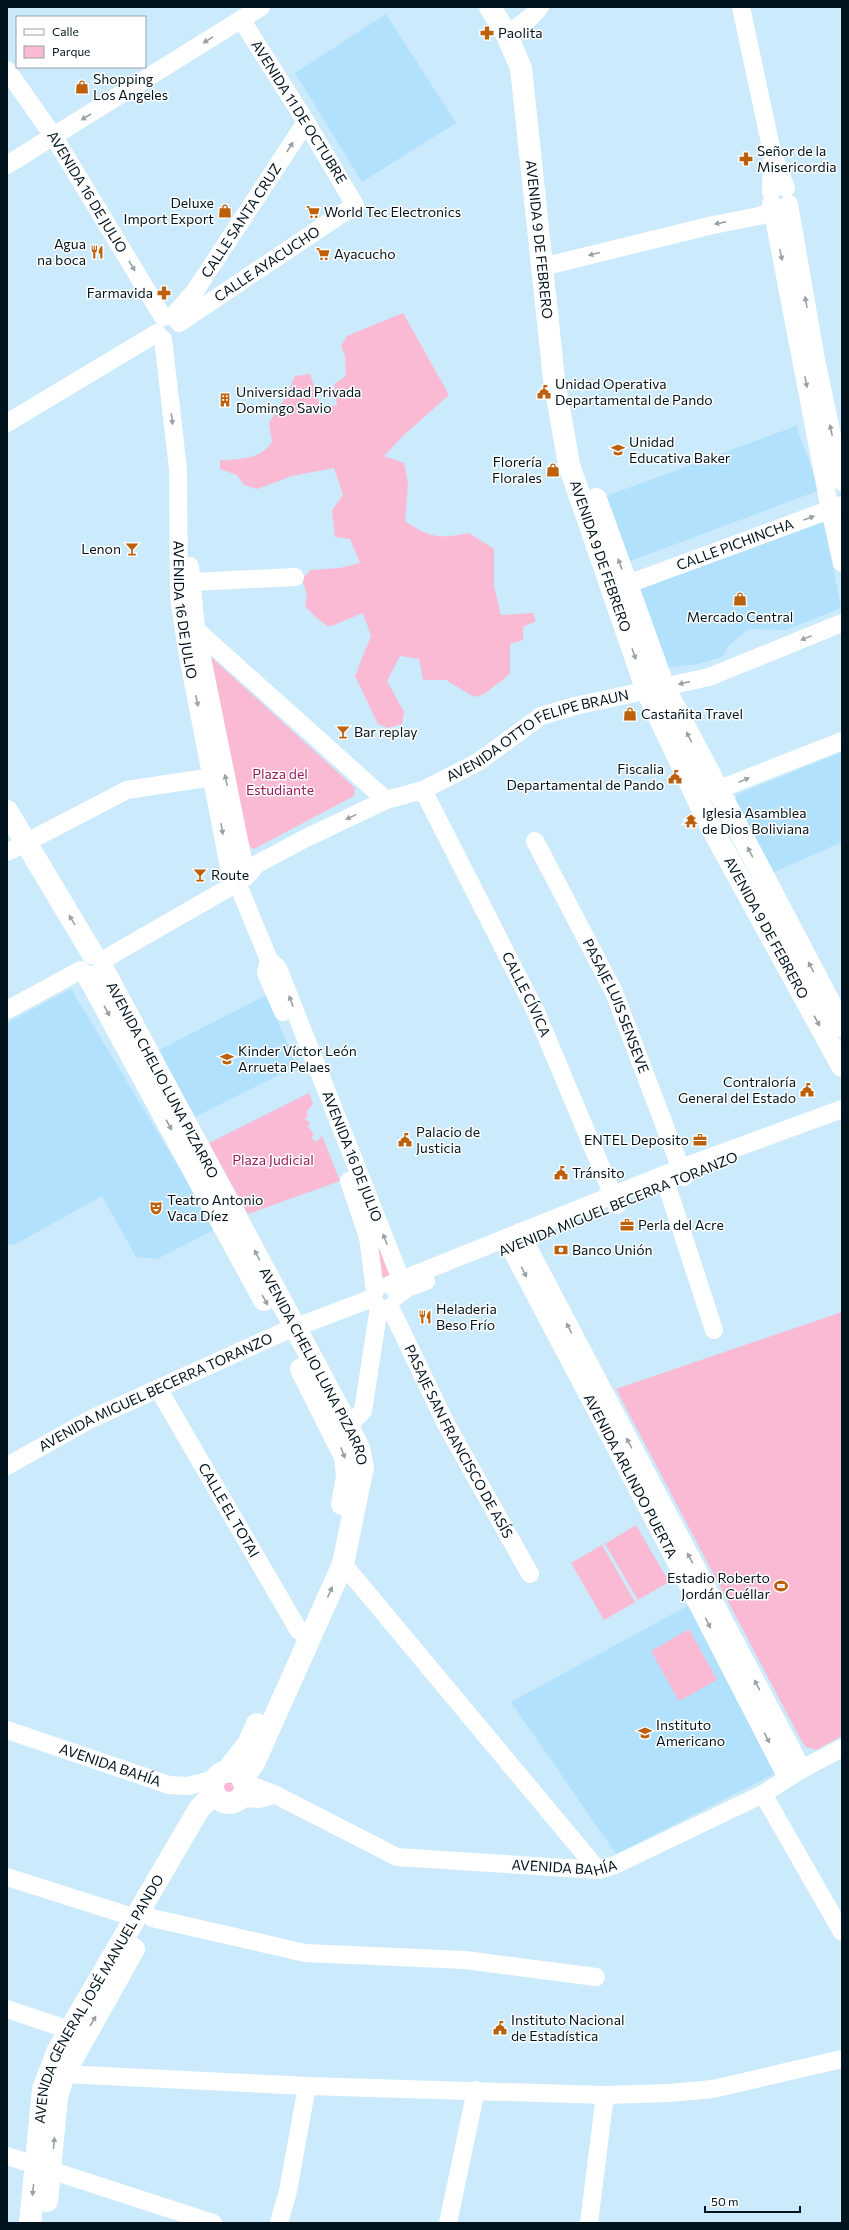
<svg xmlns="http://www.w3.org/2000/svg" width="849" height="2230" font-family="Commissioner,sans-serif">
	<rect width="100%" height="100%" fill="#cbeafc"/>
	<path fill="#b1e1fc" d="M 386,14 L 456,123 L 362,182 L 295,73 Z
		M 796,426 L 820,490 L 625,563 L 601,498 Z
		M 824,522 L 841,608 L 786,630 L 749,629 L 729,645 L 722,657 L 698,664 L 665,668 L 637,590 Z
		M 842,752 L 842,842 L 774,872 L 734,801 L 738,794 Z
		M 71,989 L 216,1229 L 157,1259 L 136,1257 L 102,1196 L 14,1245 L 7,1244 L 7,1023 Z
		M 267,995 L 297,1066 L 191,1119 L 155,1052 Z
		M 689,1605 L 776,1769 L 774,1774 L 616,1854 L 511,1702 Z"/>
	<path fill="#fbbad4" d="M 403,313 L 449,395 L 405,434 L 384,456 L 404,463 L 408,484 L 405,521 C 430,538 439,539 469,533 L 494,549 L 494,586 L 501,615 L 533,613 L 536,621 L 523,627 L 523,640 L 510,644 L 510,674 L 484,694 L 474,697 L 446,680 L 423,680 L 419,659 L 400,656 L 387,681 L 404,712 L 402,724 L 388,728 L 378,724 L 355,676 L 371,636 L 363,613 L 329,627 L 318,619 L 305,606 L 307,594 L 302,580 L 310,570 L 340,568 L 360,563 L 350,539 L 335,537 L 332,510 L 343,495 L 334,468 L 292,476 L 257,489 L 244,485 L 237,475 L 220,469 L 220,460 C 240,459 260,460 272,442 L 269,423 L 285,398 L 295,376 L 310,374 L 321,408 L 337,405 L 334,384 L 346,376 L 345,355 L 341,346 L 347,336 Z
		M 211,657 L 355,788 L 354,796 L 254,849 L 245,844 Z
		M 309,1093 L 313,1104 L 306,1112 L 308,1115 L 305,1119 L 310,1123 L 308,1126 L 314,1135 L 311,1138 L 316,1142 L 322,1136 L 340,1181 L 248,1214 L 209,1143 Z
		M 368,1212 L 391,1277 L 381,1277 Z
		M 842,1312 L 842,1736 L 816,1750 L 806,1747 L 801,1740 L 616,1389 Z
		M 636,1525 L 669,1582 L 638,1600 L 605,1544 Z
		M 602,1545 L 635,1602 L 604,1620 L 571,1563 Z
		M 689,1629 L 717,1680 L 679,1701 L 651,1651 Z
		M 231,1778 L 237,1788 L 231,1795 L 225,1795 L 220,1784 Z"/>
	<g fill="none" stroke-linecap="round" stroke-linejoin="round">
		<g stroke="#fff" stroke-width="18">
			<path d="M 741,7 L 772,152 L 786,188"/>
			<path d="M 507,35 L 532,16 L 540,7"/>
			<path id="s1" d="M 7,70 L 54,137 L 163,317"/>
			<path d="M 7,165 L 261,7"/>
			<path d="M 771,192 L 772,161"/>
			<path d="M 771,203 L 830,510 L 842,563"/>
			<path d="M 789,204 L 816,360 L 842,482"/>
			<path d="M 542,267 L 713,225 L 759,216 L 780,208"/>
			<path id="s2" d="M 172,317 L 195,291 L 306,122"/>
			<path id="s3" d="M 179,323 L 355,205 L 306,122 L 241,19"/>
			<path id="s4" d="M 163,339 L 178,469 L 179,597 L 187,651 L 231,877"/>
			<path d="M 7,423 L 157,333"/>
			<path d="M 190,566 L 196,628 L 243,860 L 242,874"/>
			<path d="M 191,582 L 295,577"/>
			<path id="s5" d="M 628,584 L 842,505"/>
			<path d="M 193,627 L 386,800"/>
			<path id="s6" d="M 423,790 L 536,1012 L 617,1205"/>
			<path d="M 706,791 L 717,790 L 842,741"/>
			<path id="s7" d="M 535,841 L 614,992 L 684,1177"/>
			<path d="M 27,842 L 127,790 L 213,777"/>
			<path d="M 7,852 L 14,849"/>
			<path id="s8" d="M 246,877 L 257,864 L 306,838 L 386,800 L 423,790 L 478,762 L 541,716 L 575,706 L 709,677 L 842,623"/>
			<path id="s9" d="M 241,892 L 269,960 L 278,968 L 398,1272 L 399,1279 L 395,1289"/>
			<path d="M 103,960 L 230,887"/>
			<path d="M 269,960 L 266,973 L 283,1012"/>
			<path d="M 7,1010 L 81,970"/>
			<path d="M 349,1181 L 368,1237 L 375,1291"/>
			<path d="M 667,1186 L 714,1330"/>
			<path d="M 520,1232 L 802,1769"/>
			<path id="s10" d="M 505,1238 L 678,1566 L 787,1778"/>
			<path d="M 389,1285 L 681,1168 L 842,1109"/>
			<path d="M 397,1296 L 407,1288 L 426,1281"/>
			<path id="s11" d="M 390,1307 L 446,1424 L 530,1574"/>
			<path id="s12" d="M 159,1390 L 299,1631"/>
			<path d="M 337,1431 L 348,1426 L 363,1411 L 379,1307"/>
			<path id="s13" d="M 7,1466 L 91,1419 L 283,1332 L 373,1298"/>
			<path d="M 343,1564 L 598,1870"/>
			<path id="s14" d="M 7,1730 L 169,1785 L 188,1786 L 215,1779"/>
			<path id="s15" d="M 244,1783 L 274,1794 L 397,1857 L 598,1870 L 615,1865 L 763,1794 L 802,1769 L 842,1748"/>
			<path d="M 763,1794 L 842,1932"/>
			<path d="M 240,1798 L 259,1799 L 273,1795"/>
			<path d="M 7,1877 L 136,1918"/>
			<path d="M 152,1918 L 305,1953 L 465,1960 L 596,1977"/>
			<path d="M 7,2009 L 69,2030"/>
			<path d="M 64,2074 L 307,2086 L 605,2095 L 670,2093 L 713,2089 L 842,2059"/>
			<path d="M 7,2156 L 213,2223"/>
			<path d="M 279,2223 L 288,2191 L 307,2086"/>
			<path d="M 448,2223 L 476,2090"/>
			<path d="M 589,2223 L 605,2095"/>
		</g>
		<g stroke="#fff" stroke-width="22">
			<path id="s16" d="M 490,7 L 507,35 L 521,68 L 554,379 L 569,465 L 647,691 L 709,823 L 842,1066"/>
			<path d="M 596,499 L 664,687 L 842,1026"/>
			<path d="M 7,811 L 92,953"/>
			<path id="s17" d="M 103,969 L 348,1426 L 359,1448 L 363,1467 L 343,1564 L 254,1763 L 242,1779"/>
			<path d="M 88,976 L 264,1300"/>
			<path d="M 301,1369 L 345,1457 L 347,1477 L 342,1504"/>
			<circle cx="229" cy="1787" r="16"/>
			<path d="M 226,1772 L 248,1744 L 257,1724"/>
			<path d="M 47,2201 L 57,2098 L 64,2074 L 134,1949"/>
			<path id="s18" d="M 30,2223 L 43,2089 L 58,2050 L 199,1809 L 214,1793"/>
		</g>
	</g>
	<defs><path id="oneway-solid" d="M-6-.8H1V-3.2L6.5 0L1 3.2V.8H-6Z"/></defs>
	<g fill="#99a1a5">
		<use href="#oneway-solid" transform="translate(208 40) rotate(148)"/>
		<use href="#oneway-solid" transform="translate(86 117) rotate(148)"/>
		<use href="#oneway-solid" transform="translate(290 147) rotate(-57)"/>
		<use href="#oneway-solid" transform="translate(720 223) rotate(169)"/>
		<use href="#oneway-solid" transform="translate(594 254) rotate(166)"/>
		<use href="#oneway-solid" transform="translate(781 255) rotate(78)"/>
		<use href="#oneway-solid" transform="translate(132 266) rotate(59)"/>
		<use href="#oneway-solid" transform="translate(806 302) rotate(-100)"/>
		<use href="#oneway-solid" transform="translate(806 382) rotate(79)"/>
		<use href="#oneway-solid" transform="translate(172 419) rotate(83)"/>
		<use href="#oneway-solid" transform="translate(831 430) rotate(-102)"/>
		<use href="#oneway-solid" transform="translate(809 518) rotate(-20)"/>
		<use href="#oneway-solid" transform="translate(620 564) rotate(-110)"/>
		<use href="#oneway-solid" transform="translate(806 638) rotate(158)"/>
		<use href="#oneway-solid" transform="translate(634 654) rotate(71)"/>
		<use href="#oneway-solid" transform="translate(684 683) rotate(167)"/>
		<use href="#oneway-solid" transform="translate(197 701) rotate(78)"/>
		<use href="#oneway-solid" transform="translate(689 737) rotate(-117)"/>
		<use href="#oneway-solid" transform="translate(226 780) rotate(-101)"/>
		<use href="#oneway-solid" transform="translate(744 780) rotate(-22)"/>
		<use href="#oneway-solid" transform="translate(351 817) rotate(154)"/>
		<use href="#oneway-solid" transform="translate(222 829) rotate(80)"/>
		<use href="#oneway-solid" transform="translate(750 852) rotate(-118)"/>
		<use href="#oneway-solid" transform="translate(72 920) rotate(-121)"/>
		<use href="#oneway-solid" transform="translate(811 967) rotate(-118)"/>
		<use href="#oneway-solid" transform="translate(291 1001) rotate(-111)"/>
		<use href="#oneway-solid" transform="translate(107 1011) rotate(61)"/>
		<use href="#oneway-solid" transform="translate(817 1021) rotate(61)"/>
		<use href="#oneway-solid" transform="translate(169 1125) rotate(61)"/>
		<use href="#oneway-solid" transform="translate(385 1239) rotate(-111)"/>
		<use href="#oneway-solid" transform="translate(257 1255) rotate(-118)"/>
		<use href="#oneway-solid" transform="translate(524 1272) rotate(62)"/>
		<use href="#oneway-solid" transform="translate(265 1300) rotate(60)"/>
		<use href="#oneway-solid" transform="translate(569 1328) rotate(-117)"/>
		<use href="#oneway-solid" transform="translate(629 1443) rotate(-118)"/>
		<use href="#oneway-solid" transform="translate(343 1453) rotate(70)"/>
		<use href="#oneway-solid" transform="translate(690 1558) rotate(-118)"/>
		<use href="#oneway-solid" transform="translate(330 1592) rotate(-66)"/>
		<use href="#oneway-solid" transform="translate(708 1623) rotate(63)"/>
		<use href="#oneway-solid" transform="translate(757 1685) rotate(-118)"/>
		<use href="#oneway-solid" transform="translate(767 1738) rotate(63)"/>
		<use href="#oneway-solid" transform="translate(93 2021) rotate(-60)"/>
		<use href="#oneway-solid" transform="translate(54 2143) rotate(-85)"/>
		<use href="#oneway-solid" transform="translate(33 2190) rotate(96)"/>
	</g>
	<defs>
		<g id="pharmacy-bare" transform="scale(1.08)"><path d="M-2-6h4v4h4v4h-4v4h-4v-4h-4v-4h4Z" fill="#bc600c" stroke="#fff" stroke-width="2.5" paint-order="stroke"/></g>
		<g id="shop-bare" transform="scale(1.08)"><path d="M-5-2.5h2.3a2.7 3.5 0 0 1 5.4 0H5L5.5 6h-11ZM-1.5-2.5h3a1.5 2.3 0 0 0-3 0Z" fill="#bc600c" stroke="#fff" stroke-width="2.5" paint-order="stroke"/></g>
		<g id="supermarket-bare" transform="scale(1.08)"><path d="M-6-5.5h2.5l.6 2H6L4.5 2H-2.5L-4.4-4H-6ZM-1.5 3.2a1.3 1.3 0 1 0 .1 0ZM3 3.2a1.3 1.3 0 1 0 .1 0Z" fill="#bc600c" stroke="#fff" stroke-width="2.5" paint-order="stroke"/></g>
		<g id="restaurant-bare" transform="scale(1.08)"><path d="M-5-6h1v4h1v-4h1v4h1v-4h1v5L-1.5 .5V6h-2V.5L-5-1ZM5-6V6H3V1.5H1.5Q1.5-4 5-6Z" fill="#bc600c" stroke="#fff" stroke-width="2.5" paint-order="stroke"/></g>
		<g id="civic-bare" transform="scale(1.08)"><path d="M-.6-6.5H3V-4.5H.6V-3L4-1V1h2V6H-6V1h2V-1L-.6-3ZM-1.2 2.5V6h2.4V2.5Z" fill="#bc600c" stroke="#fff" stroke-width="2.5" paint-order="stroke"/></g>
		<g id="building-bare" transform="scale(1.08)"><path d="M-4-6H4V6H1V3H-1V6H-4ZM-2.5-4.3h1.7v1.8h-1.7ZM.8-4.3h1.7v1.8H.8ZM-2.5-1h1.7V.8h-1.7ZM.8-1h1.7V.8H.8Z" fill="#bc600c" stroke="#fff" stroke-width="2.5" paint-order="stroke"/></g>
		<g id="school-bare" transform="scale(1.08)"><path d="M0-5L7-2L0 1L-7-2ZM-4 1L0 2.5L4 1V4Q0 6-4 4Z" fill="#bc600c" stroke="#fff" stroke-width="2.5" paint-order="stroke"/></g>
		<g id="bar-bare" transform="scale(1.08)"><path d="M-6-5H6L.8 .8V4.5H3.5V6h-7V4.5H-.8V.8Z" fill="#bc600c" stroke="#fff" stroke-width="2.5" paint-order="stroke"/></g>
		<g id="temple-bare" transform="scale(1.08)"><path d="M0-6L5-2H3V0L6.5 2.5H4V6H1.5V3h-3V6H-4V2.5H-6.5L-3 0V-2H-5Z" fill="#bc600c" stroke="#fff" stroke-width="2.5" paint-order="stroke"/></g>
		<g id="office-bare" transform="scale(1.08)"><path d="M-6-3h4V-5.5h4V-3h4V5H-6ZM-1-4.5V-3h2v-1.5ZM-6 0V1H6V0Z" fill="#bc600c" stroke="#fff" stroke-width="2.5" paint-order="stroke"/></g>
		<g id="theatre-bare" transform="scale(1.08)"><path d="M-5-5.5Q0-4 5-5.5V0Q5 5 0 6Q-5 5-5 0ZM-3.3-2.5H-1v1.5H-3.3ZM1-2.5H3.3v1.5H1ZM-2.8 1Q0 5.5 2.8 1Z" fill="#bc600c" stroke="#fff" stroke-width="2.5" paint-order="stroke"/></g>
		<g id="bank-bare" transform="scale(1.08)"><path d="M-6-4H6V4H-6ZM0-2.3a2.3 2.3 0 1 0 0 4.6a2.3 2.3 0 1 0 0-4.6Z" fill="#bc600c" stroke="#fff" stroke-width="2.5" paint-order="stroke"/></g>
		<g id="stadium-bare" transform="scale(1.08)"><path d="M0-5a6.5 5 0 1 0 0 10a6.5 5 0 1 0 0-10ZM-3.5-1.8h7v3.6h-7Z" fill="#bc600c" stroke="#fff" stroke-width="2.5" paint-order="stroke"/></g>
	</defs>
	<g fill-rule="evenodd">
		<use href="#pharmacy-bare" x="487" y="33"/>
		<use href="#shop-bare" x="82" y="87"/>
		<use href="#pharmacy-bare" x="746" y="159"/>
		<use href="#shop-bare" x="225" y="211"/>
		<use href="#supermarket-bare" x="313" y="212"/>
		<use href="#restaurant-bare" x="97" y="252"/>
		<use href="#supermarket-bare" x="323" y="254"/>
		<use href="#pharmacy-bare" x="164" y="293"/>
		<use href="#civic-bare" x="544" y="392"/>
		<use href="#building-bare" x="225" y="400"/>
		<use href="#school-bare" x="618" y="450"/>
		<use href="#shop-bare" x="553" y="470"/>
		<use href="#bar-bare" x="132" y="549"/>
		<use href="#shop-bare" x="740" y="599"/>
		<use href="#shop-bare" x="630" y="714"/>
		<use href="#bar-bare" x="343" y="732"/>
		<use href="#civic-bare" x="675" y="777"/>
		<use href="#temple-bare" x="691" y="821"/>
		<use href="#bar-bare" x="200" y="875"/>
		<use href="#school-bare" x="227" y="1059"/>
		<use href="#civic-bare" x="807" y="1090"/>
		<use href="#civic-bare" x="405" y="1140"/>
		<use href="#office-bare" x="700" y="1140"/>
		<use href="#civic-bare" x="561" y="1173"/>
		<use href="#theatre-bare" x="156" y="1208"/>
		<use href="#office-bare" x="627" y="1225"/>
		<use href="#bank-bare" x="561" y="1250"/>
		<use href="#restaurant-bare" x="425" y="1317"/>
		<use href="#stadium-bare" x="781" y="1586"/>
		<use href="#school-bare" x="645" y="1733"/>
		<use href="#civic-bare" x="500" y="2028"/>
	</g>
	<g text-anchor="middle" stroke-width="3" stroke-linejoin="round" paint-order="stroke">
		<g font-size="14" fill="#01131d" stroke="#fff" text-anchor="start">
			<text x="498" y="38">Paolita</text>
			<text x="93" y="84">Shopping<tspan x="93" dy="16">Los Angeles</tspan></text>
			<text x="757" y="156">Señor de la<tspan x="757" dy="16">Misericordia</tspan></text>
			<text x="214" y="208" text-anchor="end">Deluxe<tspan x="214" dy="16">Import Export</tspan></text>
			<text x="324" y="217">World Tec Electronics</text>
			<text x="86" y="249" text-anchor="end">Agua<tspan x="86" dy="16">na boca</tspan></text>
			<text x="334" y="259">Ayacucho</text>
			<text x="153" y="298" text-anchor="end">Farmavida</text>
			<text x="555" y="389">Unidad Operativa<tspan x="555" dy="16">Departamental de Pando</tspan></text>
			<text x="236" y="397">Universidad Privada<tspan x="236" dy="16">Domingo Savio</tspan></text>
			<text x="629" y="447">Unidad<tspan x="629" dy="16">Educativa Baker</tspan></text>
			<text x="542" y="467" text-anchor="end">Florería<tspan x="542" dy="16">Florales</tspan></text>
			<text x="121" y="554" text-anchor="end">Lenon</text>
			<text x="740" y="622" text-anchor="middle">Mercado Central</text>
			<text x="641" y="719">Castañita Travel</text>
			<text x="354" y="737">Bar replay</text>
			<text x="664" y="774" text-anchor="end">Fiscalia<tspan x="664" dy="16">Departamental de Pando</tspan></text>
			<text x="702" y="818">Iglesia Asamblea<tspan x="702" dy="16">de Dios Boliviana</tspan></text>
			<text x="211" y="880">Route</text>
			<text x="238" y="1056">Kinder Víctor León<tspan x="238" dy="16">Arrueta Pelaes</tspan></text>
			<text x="796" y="1087" text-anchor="end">Contraloría<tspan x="796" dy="16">General del Estado</tspan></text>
			<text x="416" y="1137">Palacio de<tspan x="416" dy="16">Justicia</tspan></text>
			<text x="689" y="1145" text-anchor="end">ENTEL Deposito</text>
			<text x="572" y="1178">Tránsito</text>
			<text x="167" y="1205">Teatro Antonio<tspan x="167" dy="16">Vaca Díez</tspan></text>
			<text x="638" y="1230">Perla del Acre</text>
			<text x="572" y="1255">Banco Unión</text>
			<text x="436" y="1314">Heladeria<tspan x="436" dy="16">Beso Frío</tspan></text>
			<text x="770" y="1583" text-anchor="end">Estadio Roberto<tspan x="770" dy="16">Jordán Cuéllar</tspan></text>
			<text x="656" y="1730">Instituto<tspan x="656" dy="16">Americano</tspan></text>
			<text x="511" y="2025">Instituto Nacional<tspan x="511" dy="16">de Estadística</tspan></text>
		</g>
		<g font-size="14" fill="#01131d" stroke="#fff">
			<text transform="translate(299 112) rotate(58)" y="5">AVENIDA 11 DE OCTUBRE</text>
			<text dy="5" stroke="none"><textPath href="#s1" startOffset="146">AVENIDA 16 DE JULIO</textPath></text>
			<text dy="5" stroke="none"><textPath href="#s2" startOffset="119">CALLE SANTA CRUZ</textPath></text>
			<text dy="5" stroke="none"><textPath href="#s16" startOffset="241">AVENIDA 9 DE FEBRERO</textPath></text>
			<text dy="5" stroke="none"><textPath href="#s3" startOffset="106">CALLE AYACUCHO</textPath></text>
			<text dy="5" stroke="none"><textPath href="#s5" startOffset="114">CALLE PICHINCHA</textPath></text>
			<text dy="5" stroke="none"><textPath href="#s16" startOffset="565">AVENIDA 9 DE FEBRERO</textPath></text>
			<text dy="5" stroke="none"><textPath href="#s4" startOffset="272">AVENIDA 16 DE JULIO</textPath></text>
			<text dy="5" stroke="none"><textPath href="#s8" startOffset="328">AVENIDA OTTO FELIPE BRAUN</textPath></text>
			<text dy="5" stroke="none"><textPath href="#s16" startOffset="973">AVENIDA 9 DE FEBRERO</textPath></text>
			<text dy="5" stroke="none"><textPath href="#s6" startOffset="229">CALLE CÍVICA</textPath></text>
			<text dy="5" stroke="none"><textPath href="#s7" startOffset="184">PASAJE LUIS SENSEVE</textPath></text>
			<text dy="5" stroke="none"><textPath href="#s17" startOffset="126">AVENIDA CHELIO LUNA PIZARRO</textPath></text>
			<text dy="5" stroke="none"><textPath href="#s9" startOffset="288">AVENIDA 16 DE JULIO</textPath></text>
			<text transform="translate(618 1204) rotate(-22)" y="5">AVENIDA MIGUEL BECERRA TORANZO</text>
			<text dy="5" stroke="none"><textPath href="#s17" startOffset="450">AVENIDA CHELIO LUNA PIZARRO</textPath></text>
			<text dy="5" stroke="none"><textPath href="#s13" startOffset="166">AVENIDA MIGUEL BECERRA TORANZO</textPath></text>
			<text dy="5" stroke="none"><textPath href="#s11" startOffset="151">PASAJE SAN FRANCISCO DE ASÍS</textPath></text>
			<text dy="5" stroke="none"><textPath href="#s10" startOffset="269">AVENIDA ARLINDO PUERTA</textPath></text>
			<text dy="5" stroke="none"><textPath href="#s12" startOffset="139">CALLE EL TOTAI</textPath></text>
			<text dy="5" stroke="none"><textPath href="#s14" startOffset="109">AVENIDA BAHÍA</textPath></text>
			<text dy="5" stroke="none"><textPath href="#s15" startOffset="338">AVENIDA BAHÍA</textPath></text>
			<text dy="5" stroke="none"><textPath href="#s18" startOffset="239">AVENIDA GENERAL JOSÉ MANUEL PANDO</textPath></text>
		</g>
		<g font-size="14" fill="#961a5d" stroke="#fff">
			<text x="280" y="779">Plaza del<tspan x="280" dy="16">Estudiante</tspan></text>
			<text x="273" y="1165">Plaza Judicial</text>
		</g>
	</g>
	<rect width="849" height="2230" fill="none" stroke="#01131d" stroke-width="16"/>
	<rect x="16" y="16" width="130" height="52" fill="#ffffff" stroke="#99a1a5"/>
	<rect x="24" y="29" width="20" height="6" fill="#ffffff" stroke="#99a1a5"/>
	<text x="52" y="36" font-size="12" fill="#01131d">Calle</text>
	<rect x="24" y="46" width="20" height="12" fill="#fbbad4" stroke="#99a1a5"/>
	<text x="52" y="56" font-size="12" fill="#01131d">Parque</text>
	<path d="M705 2206v6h95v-6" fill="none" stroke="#01131d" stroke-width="2"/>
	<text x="711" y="2206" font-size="12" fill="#01131d" stroke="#ffffff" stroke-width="3" paint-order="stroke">50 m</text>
</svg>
